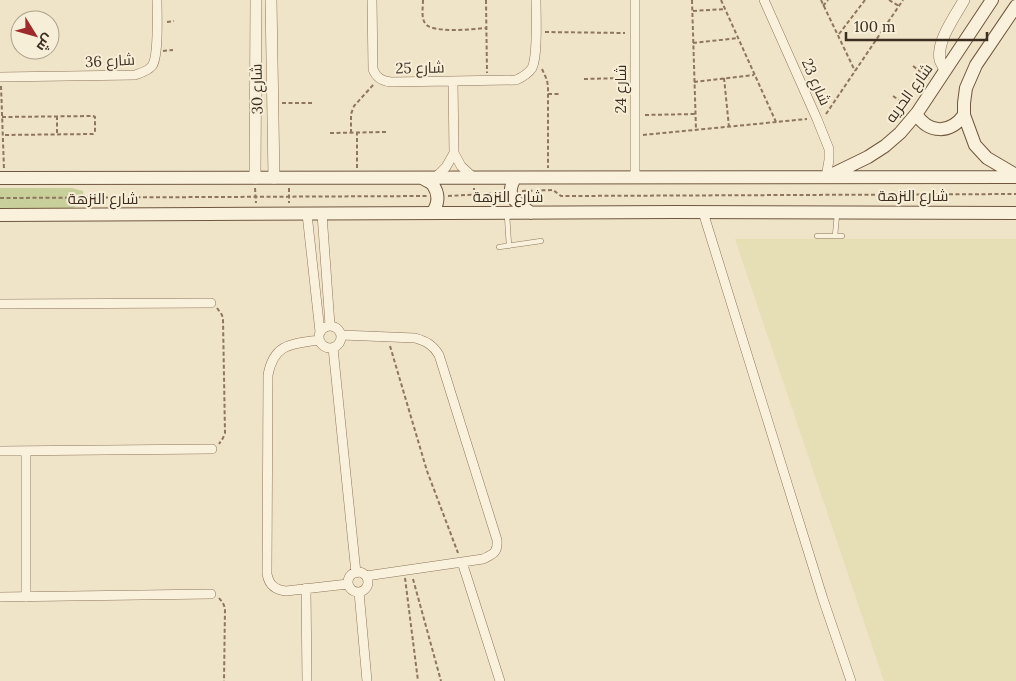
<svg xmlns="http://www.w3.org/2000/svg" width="1016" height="681" font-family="Lora,Cairo,serif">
	<rect width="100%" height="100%" fill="#f0e4c8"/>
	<path fill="#e6deb5" d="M 735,239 L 1016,239 L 1016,681 L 884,681 Z"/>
	<path fill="#c9cf9b" d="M 0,188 L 72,188 L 83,191 L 84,197 L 81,204 L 72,208 L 0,208 Z"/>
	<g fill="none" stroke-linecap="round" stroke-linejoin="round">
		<g stroke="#8d765c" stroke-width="5.5">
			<path id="service" d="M 507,215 L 509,246
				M 817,236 L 842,236
				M 835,236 L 837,214
				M 499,247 L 541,241"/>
		</g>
		<g stroke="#8d765c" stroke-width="10">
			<path id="minor" d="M 372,0 L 373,69 C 376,78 382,81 391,82 L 516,80 C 523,77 528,74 532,68 C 538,56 536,15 536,0
				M 764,0 L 817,119 L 829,149 L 829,160 L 826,177
				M 0,77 L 135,75 C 141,73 148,71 152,66 C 159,56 157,14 157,0
				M 453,81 L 454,153 L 461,166 L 474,178
				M 435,178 L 446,167 L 454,153
				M 635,178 L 635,0
				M 703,212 L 823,599 L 851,681
				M 307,214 L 320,332
				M 322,214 L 330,325
				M 0,304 L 211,303
				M319 337a11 11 0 1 1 22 0a11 11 0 1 1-22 0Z
				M 342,335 L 415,338 C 426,341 433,345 439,355 L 497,540 C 498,553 493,554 483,559 L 366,576
				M 319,340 C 292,344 274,343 268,375 L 267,574 C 269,585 275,590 286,591 L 348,584
				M 333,348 L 356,573
				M 0,451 L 212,449
				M 462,562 L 500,681
				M348 582a10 10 0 1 1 20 0a10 10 0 1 1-20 0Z
				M 306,588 L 307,681
				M 359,592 L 367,681
				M 0,597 L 211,594
				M 26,597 L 26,451"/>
		</g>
		<g stroke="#8d765c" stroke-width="12">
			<path id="tertiary" d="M 271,0 L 274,178
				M 945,71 C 944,67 941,63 940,60 C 936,41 956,15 964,0
				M 255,178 L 256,0"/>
		</g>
		<g stroke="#6f573f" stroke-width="14">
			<path id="secondary" d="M 1016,6 L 976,65 L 966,88 L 964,103 L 964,115 L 975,145 L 987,158 L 1016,175
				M 916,114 C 929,134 950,134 964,115
				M 829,176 L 868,157 L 885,146 L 900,133 L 917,113 L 992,0
				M 0,178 L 1016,177
				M 422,178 C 425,180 431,182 433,185 C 440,195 438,205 432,213
				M 515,178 C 504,198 516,201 531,213
				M 0,215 L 674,212 L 1016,213"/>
		</g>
		<path stroke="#8d765c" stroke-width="2" stroke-dasharray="4 2.5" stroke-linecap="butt" d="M 423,0 C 423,7 421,18 425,23 C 431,34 474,29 486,28
			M 486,0 L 487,73
			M 692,0 L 696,130
			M 721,0 L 776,122
			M 821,0 L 855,71
			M 889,0 L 899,6
			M 823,6 L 828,0
			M 693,11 L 725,9
			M 167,22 L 174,21
			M 545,32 L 625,33
			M 839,34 L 865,0
			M 693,43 L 738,38
			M 163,51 L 173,50
			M 913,66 L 929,78
			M 542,69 L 547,80 L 548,87 L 548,168
			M 724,78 L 729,127
			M 584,79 L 625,78
			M 694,82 L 754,75
			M 1,86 L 4,169
			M 548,94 L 560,94
			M 893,96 L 909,107
			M 282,103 L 314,103
			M 826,114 L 903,0
			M 645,115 L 695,114
			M 57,116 L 57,134
			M 2,117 L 93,116 L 95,117 L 95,132 L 93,134 L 3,135
			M 330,133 L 386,132
			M 351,133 L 351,114 L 354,106 L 374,84
			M 643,135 L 807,119
			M 357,168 L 357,133
			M 255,188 L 256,203
			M 289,188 L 289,203
			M 522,191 L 553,190 L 561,196 L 569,196 L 1016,194
			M 448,196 L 500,193
			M 0,198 L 428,196
			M 474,203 L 474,188
			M 217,308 L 222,315 L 223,320 L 225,433 L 223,438 L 219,444
			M 390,346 L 427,471 L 458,553
			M 405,578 L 418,681
			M 413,579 L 441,681
			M 219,598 L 223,603 L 225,608 L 224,681"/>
		<use href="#service" stroke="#faf1dc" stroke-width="4.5"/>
		<use href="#minor" stroke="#faf1dc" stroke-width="9"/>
		<use href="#tertiary" stroke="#faf1dc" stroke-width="11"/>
		<use href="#secondary" stroke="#faf1dc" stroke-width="12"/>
	</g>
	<g text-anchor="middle" stroke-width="4" stroke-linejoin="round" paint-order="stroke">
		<g font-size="15" fill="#3d2e20" stroke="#f7eed8">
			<text transform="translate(110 61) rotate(-3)" y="5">شارع 36</text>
			<text transform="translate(420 68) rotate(-1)" y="5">شارع 25</text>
			<text transform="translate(816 82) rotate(66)" y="5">شارع 23</text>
			<text transform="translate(257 89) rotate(-91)" y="5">شارع 30</text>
			<text transform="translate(621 89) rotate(-90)" y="5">شارع 24</text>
			<text transform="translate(909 93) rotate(-54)" y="5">شارع الحريه</text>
			<text x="913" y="201">شارع النزهة</text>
			<text x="508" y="202">شارع النزهة</text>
			<text x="103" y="204">شارع النزهة</text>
		</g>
	</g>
	<g transform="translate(35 35) rotate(127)"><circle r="24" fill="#f7eed8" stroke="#ada18e"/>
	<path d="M0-4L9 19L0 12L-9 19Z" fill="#9e2a2b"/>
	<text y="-8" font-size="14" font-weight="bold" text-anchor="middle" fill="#3d2e20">ش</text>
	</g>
	<path d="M846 32v8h141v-8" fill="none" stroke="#3d2e20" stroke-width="2.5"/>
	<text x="854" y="32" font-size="15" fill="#3d2e20" stroke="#f7eed8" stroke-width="4" paint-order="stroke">100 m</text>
</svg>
